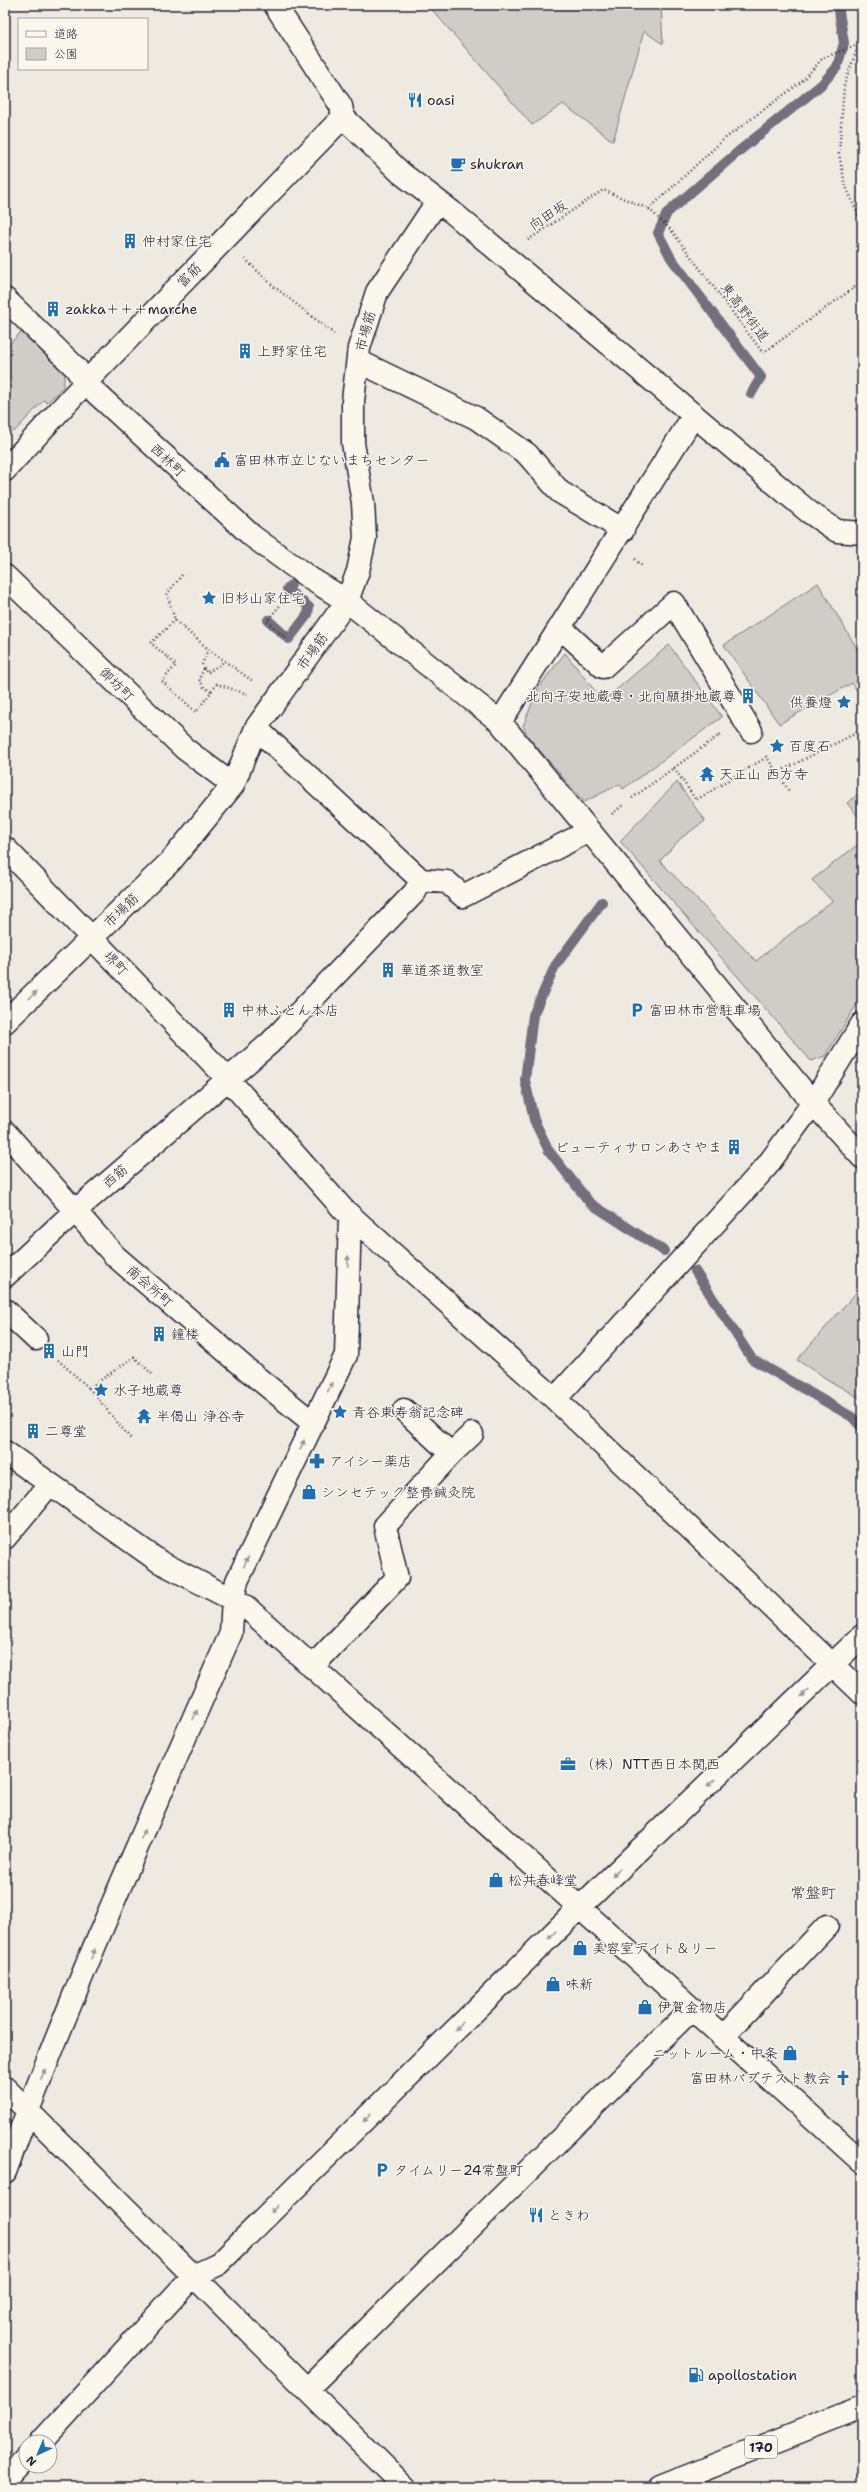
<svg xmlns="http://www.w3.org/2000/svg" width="867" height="2492" font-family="'Shantell Sans','Klee One',sans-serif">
	<rect width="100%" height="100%" fill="#eeeae2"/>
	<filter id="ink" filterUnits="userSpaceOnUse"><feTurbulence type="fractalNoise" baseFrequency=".025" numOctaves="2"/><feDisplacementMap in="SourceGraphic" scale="8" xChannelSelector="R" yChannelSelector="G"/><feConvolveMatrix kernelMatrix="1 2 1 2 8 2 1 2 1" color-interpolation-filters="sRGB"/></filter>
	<g filter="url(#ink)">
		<path fill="#d0cdc9" stroke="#797882" d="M 428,5 L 661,5 L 663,44 L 644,31 L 613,141 L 563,104 L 532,125 Z
			M 21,332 L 65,374 L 63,387 L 47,403 L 44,400 L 14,432 L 5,423 L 5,349 Z
			M 818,583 L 862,657 L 862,699 L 852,683 L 779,724 L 724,645 Z
			M 669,645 L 722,717 L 623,789 L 620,784 L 584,802 L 529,738 L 523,726 L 538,688 L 565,653 L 603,701 Z
			M 677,782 L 705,821 L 681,838 L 660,861 L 756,961 L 832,901 L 812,880 L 857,845 L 862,849 L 862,996 L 825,1056 L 811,1061 L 620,841 Z
			M 862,791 L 862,821 L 847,803 Z
			M 862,1286 L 862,1399 L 835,1384 L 797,1360 Z"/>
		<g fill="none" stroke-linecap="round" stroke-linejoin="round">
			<path stroke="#716f7c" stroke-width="10" d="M 751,394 L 761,377 L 671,258 L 658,233 L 667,213 L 739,151 L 821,85 L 837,67 L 844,43 L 838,5
				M 268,620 L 289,639 L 308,614 L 309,607 L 287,589 L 291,585
				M 602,902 L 555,966 L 533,1015 L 525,1080 L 534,1120 L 549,1151 L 590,1203 L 664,1251
				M 695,1271 L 752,1359 L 852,1417 L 862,1428"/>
			<g stroke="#22223b" stroke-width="25">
				<path id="minor" d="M 275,5 L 341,106 L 343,117 L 401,173 L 452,212 L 809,512 L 837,531 L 862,533
					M 5,299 L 76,368 L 85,383 L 252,536 L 311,579 L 347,601 L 500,722 L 813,1103 L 862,1157
					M 358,361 L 476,418 L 527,454 L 560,492 L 623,530
					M 5,470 L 85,383 L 343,117
					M 5,576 L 185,749 L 233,785
					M 561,628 L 603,667 L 674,603 L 751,731
					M 500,722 L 694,415
					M 256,728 L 421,880 L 447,882 L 463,896 L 589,831
					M 5,848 L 228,1079 L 343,1209 L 555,1399 L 862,1693
					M 5,1022 L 171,861 L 233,785 L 256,728 L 347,601 L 358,571 L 365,538 L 363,503 L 353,443 L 353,401 L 359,348 L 377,292 L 437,202
					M 5,1132 L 115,1256 L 250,1372 L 312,1422
					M 5,1276 L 75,1211 L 270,1043 L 415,892 L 421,880
					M 5,1310 L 36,1339
					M 555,1399 L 766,1167 L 813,1103 L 862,1024
					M 5,1452 L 160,1562 L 245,1606 L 862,2162
					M 451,1454 L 472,1434
					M 5,1538 L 49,1485
					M 312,1667 L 397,1578 L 385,1526 L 451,1454 L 404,1410
					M 722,2037 L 827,1926
					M 5,2088 L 405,2487
					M 5,2172 C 72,1989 153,1811 231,1633 L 233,1599 L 237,1581 L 346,1355 L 350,1215
					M 307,2389 L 692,2009
					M 41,2442 L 193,2276 L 217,2265 L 579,1908 L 862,1636
					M 5,2481 L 26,2458"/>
			</g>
			<g stroke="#22223b" stroke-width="25">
				<path id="highway" d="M 660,2487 L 862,2407"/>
			</g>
			<path stroke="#22223b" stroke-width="2.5" stroke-dasharray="1 3" stroke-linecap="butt" d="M 859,5 L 862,7
				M 859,44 L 844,85 L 839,154 L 845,184 L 862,224
				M 649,209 L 723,140 L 801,82 L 823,58 L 859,44 L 862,36
				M 528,240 L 603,190 L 649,209 L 671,230 L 763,353 L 862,282
				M 245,259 L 272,285 L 334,334
				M 635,559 L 642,566
				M 182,575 L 167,594 L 175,620 L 208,649 L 254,682
				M 175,620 L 151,643 L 176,665 L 162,681 L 196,712 L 217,684 L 247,694
				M 286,638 L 267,621 L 287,597
				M 208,649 L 202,665 L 207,673 L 225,661
				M 204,669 L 199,679 L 204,687 L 212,692
				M 766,756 L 789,791
				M 674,768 L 696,800 L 767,757
				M 777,773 L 862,730
				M 632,798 L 721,734
				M 612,814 L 623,805
				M 58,1360 L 89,1388 L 134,1357 L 153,1375
				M 89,1388 L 131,1439"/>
			<use href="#minor" stroke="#fbf7ec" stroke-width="22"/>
			<use href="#highway" stroke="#fbf7ec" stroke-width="22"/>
		</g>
		<defs><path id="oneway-solid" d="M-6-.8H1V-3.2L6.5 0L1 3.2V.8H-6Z"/></defs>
		<g fill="#99979c">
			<use href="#oneway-solid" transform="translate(33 995) rotate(-44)"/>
			<use href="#oneway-solid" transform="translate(348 1261) rotate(-88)"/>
			<use href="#oneway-solid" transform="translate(330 1387) rotate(-63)"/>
			<use href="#oneway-solid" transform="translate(302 1445) rotate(-65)"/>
			<use href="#oneway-solid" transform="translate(246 1562) rotate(-65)"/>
			<use href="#oneway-solid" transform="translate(805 1693) rotate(136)"/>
			<use href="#oneway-solid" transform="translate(195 1715) rotate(-66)"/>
			<use href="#oneway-solid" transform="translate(711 1783) rotate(136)"/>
			<use href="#oneway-solid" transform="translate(143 1834) rotate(-66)"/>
			<use href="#oneway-solid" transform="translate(616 1872) rotate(136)"/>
			<use href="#oneway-solid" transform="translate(552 1935) rotate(135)"/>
			<use href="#oneway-solid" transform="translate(93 1954) rotate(-67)"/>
			<use href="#oneway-solid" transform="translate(459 2026) rotate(135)"/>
			<use href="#oneway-solid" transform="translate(43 2074) rotate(-67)"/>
			<use href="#oneway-solid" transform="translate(367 2118) rotate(135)"/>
			<use href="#oneway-solid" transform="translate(274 2209) rotate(135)"/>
		</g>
	</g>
	<defs>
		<g id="restaurant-bare" transform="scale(1.2)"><path d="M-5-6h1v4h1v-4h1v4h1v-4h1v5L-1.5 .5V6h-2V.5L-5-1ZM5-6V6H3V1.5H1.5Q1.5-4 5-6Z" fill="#1f6fb2" stroke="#fbf7ec" stroke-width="2.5" paint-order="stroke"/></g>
		<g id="cafe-bare" transform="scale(1.2)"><path d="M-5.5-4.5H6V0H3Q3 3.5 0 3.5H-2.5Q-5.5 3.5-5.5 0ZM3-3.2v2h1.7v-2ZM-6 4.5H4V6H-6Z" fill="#1f6fb2" stroke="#fbf7ec" stroke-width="2.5" paint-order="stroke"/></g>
		<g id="building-bare" transform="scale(1.2)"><path d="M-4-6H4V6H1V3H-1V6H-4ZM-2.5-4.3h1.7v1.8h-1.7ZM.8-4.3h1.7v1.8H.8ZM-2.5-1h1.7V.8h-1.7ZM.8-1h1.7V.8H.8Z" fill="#1f6fb2" stroke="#fbf7ec" stroke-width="2.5" paint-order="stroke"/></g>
		<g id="civic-bare" transform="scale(1.2)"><path d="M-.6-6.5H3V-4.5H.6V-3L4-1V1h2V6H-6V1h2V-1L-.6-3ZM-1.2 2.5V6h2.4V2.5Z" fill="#1f6fb2" stroke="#fbf7ec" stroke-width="2.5" paint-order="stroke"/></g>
		<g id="sight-bare" transform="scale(1.2)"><path d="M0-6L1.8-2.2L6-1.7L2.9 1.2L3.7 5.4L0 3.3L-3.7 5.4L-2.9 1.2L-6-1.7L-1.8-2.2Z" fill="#1f6fb2" stroke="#fbf7ec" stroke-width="2.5" paint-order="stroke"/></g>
		<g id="temple-bare" transform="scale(1.2)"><path d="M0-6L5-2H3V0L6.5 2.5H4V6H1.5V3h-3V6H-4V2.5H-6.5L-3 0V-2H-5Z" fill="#1f6fb2" stroke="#fbf7ec" stroke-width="2.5" paint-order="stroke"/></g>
		<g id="parking-bare" transform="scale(1.2)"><path d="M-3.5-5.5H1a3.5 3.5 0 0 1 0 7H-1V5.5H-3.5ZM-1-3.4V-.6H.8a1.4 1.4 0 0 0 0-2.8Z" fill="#1f6fb2" stroke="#fbf7ec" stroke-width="2.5" paint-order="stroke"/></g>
		<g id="pharmacy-bare" transform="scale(1.2)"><path d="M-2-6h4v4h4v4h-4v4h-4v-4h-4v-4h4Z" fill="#1f6fb2" stroke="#fbf7ec" stroke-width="2.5" paint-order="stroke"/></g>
		<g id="shop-bare" transform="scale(1.2)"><path d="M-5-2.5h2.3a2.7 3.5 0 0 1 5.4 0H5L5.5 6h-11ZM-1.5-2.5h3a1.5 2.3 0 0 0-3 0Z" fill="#1f6fb2" stroke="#fbf7ec" stroke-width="2.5" paint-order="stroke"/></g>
		<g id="office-bare" transform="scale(1.2)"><path d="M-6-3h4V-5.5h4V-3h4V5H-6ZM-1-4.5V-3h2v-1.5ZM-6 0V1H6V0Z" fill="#1f6fb2" stroke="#fbf7ec" stroke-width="2.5" paint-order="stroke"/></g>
		<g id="church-bare" transform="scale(1.2)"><path d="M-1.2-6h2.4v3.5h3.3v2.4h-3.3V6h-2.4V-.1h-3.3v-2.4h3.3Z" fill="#1f6fb2" stroke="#fbf7ec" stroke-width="2.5" paint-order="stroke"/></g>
		<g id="fuel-bare" transform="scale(1.2)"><path d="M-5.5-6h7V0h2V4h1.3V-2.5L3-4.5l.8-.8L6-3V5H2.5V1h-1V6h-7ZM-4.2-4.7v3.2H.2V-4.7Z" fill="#1f6fb2" stroke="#fbf7ec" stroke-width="2.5" paint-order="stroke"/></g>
	</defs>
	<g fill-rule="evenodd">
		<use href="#restaurant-bare" x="415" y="100"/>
		<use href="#cafe-bare" x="458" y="164"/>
		<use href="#building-bare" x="130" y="241"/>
		<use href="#building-bare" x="53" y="309"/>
		<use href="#building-bare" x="245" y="351"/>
		<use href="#civic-bare" x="222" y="460"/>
		<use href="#sight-bare" x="209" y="598"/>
		<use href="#building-bare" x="748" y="696"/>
		<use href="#sight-bare" x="844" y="702"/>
		<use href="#sight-bare" x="777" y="746"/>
		<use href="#temple-bare" x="707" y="774"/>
		<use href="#building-bare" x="388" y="970"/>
		<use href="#building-bare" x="229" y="1010"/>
		<use href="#parking-bare" x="637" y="1010"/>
		<use href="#building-bare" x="734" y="1147"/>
		<use href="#building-bare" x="159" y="1334"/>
		<use href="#building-bare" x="49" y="1351"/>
		<use href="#sight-bare" x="101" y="1390"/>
		<use href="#sight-bare" x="340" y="1412"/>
		<use href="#temple-bare" x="144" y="1416"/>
		<use href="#building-bare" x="33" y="1431"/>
		<use href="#pharmacy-bare" x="317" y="1461"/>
		<use href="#shop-bare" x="309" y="1492"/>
		<use href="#office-bare" x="568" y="1764"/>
		<use href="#shop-bare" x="496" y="1880"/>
		<use href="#shop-bare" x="580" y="1948"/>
		<use href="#shop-bare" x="553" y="1984"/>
		<use href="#shop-bare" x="645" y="2007"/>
		<use href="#shop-bare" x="790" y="2053"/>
		<use href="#church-bare" x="843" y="2078"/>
		<use href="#parking-bare" x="382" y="2170"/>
		<use href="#restaurant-bare" x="536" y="2215"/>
		<use href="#fuel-bare" x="696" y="2375"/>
	</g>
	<g text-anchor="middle" stroke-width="3" stroke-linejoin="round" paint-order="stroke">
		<rect fill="#fbf7ec" stroke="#636270" stroke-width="1" x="745" y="2436" width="32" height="22" rx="3"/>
		<g font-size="13" font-weight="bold" fill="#22223b">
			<text x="761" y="2452">170</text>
		</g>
		<g font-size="14" fill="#22223b" stroke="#fbf7ec" text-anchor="start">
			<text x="427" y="105">oasi</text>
			<text x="470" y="169">shukran</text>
			<text x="142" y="246">仲村家住宅</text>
			<text x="65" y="314">zakka＋＋＋marche</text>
			<text x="257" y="356">上野家住宅</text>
			<text x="234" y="465">富田林市立じないまちセンター</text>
			<text x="221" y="603">旧杉山家住宅</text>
			<text x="736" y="701" text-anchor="end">北向子安地蔵尊・北向願掛地蔵尊</text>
			<text x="832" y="707" text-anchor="end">供養燈</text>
			<text x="789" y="751">百度石</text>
			<text x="719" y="779">天正山 西方寺</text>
			<text x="400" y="975">華道茶道教室</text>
			<text x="241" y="1015">中林ふとん本店</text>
			<text x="649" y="1015">富田林市営駐車場</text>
			<text x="722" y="1152" text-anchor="end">ビューティサロンあさやま</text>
			<text x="171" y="1339">鐘楼</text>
			<text x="61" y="1356">山門</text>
			<text x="113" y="1395">水子地蔵尊</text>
			<text x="352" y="1417">青谷東寿翁記念碑</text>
			<text x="156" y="1421">半偈山 浄谷寺</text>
			<text x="45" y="1436">二尊堂</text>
			<text x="329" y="1466">アイシー薬店</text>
			<text x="321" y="1497">シンセテック整骨鍼灸院</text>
			<text x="580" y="1769">（株）NTT西日本関西</text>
			<text x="508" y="1885">松井春峰堂</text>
			<text x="592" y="1953">美容室デイト＆リー</text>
			<text x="565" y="1989">味新</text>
			<text x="657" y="2012">伊賀金物店</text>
			<text x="778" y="2058" text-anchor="end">ニットルーム・中条</text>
			<text x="831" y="2083" text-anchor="end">富田林バプテスト教会</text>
			<text x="394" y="2175">タイムリー24常盤町</text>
			<text x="548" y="2220">ときわ</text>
			<text x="708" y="2380">apollostation</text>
		</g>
		<g font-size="14" fill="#22223b" stroke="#fbf7ec">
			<text transform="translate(548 215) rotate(-33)" y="5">向田坂</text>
			<text transform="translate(189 275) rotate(-46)" y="5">富筋</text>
			<text transform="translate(745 312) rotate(53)" y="5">東高野街道</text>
			<text transform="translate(365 331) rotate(-75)" y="5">市場筋</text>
			<text transform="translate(168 460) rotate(43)" y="5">西林町</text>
			<text transform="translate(312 651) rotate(-54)" y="5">市場筋</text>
			<text transform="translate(117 684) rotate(44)" y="5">御坊町</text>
			<text transform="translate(121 910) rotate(-44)" y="5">市場筋</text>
			<text transform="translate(116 963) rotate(46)" y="5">堺町</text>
			<text transform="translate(115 1176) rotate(-41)" y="5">西筋</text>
			<text transform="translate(150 1286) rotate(41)" y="5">南会所町</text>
		</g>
		<g font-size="15" fill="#22223b" stroke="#fbf7ec">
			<text x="813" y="1898">常盤町</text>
		</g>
	</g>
	<rect width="867" height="2492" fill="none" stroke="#fbf7ec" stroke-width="20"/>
	<rect x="10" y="10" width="847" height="2472" fill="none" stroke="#22223b" stroke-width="1.5" filter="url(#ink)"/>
	<rect x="18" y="18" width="130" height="52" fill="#fbf7ec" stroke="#a4a2a5"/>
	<rect x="26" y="31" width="20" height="6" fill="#fbf7ec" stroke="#a4a2a5"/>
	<text x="54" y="38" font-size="12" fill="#22223b">道路</text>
	<rect x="26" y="48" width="20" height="12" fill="#d0cdc9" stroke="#a4a2a5"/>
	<text x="54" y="58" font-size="12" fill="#22223b">公園</text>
	<g transform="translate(38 2454) rotate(224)"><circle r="19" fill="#fbf7ec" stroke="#a4a2a5"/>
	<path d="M0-3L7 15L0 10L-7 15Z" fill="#1f6fb2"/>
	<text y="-6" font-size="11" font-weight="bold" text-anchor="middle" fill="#22223b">N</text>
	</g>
</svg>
